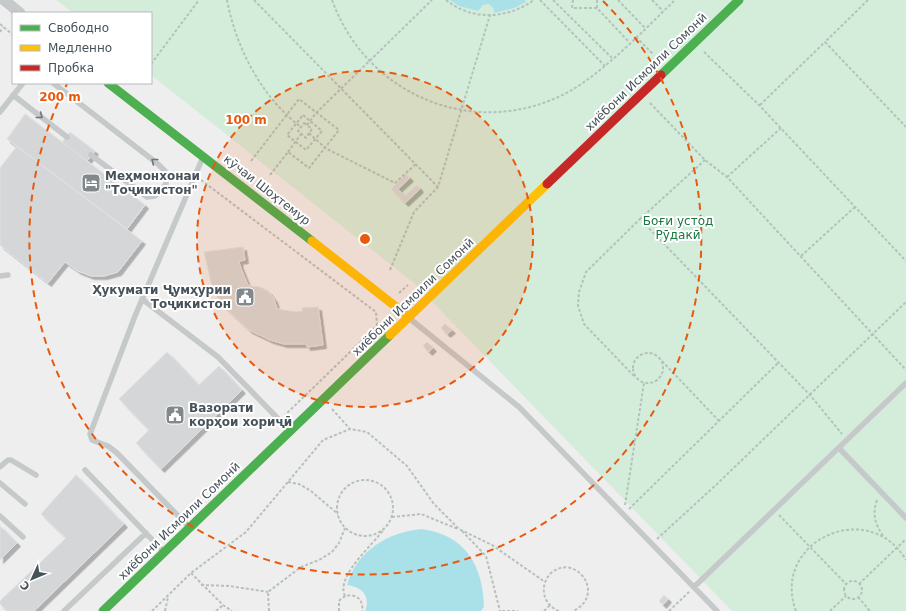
<svg xmlns="http://www.w3.org/2000/svg" width="906" height="611" font-family="'DejaVu Sans',sans-serif">
	<defs>
		<filter id="shadow"><feDropShadow dx="3.5" dy="3.5" stdDeviation="0" flood-color="#0004"/></filter>
	</defs>
	<rect width="100%" height="100%" fill="#efeeee"/>
	<path fill="#d4eddb" d="M 56,0 L 906,0 L 906,611 L 732,611 L 414,283 L 151,75 L 151,13 L 73,13 Z"/>
	<path fill="#aae1e9" d="M 450,0 L 525,0 L 526,2 L 514,8 L 494,13 L 494,9 L 489,4 L 483,5 L 478,11 L 459,6 Z
		M 422,529 C 466,535 483,566 484,607 L 481,611 L 365,611 C 371,596 362,587 347,585 C 357,550 389,532 422,529 Z"/>
	<path fill="#d5d6d7" stroke="#e0e0e1" filter="url(#shadow)" d="M 25,114 L 62,142 L 70,132 L 95,151 L 87,161 L 145,205 L 127,229 L 7,139 Z
		M 25,114 L 145,205 L 127,229 L 7,139 Z
		M 17,146 L 142,241 L 118,272 L 104,276 L 91,276 L 78,271 L 65,262 L 48,283 L 0,245 L 0,168 Z
		M 406,174 L 410,178 L 398,189 L 405,196 L 417,185 L 420,189 L 405,203 L 391,189 Z
		M 243,247 L 245,260 L 239,261 L 240,266 L 247,283 L 250,286 L 260,287 L 268,291 L 274,299 L 277,309 L 296,312 L 303,311 L 302,308 L 318,307 L 323,345 L 307,347 L 306,344 L 284,344 L 270,340 L 249,330 L 221,304 L 211,282 L 204,252 Z
		M 445,324 L 452,330 L 447,334 L 441,328 Z
		M 427,342 L 433,348 L 429,352 L 423,346 Z
		M 167,352 L 199,385 L 219,366 L 242,390 L 161,469 L 136,443 L 149,430 L 119,399 Z
		M 76,475 L 124,524 L 34,611 L 7,611 L 0,604 L 0,601 L 66,538 L 41,514 Z
		M 0,526 L 17,543 L 0,560 Z
		M 664,595 L 668,599 L 663,605 L 659,601 Z"/>
	<g fill="none" stroke-linecap="round" stroke-linejoin="round">
		<path stroke="#b5c1bc" stroke-width="2" stroke-dasharray="3 2" stroke-linecap="butt" d="M 227,0 C 236,48 262,98 301,127
			M 254,0 L 438,187
			M 332,0 C 367,97 478,142 570,91 C 605,71 645,29 675,0
			M 446,0 C 472,21 507,19 534,0
			M 540,0 L 605,66
			M 553,0 L 612,58
			M 573,0 L 572,8 L 597,8
			M 597,0 L 597,8 L 629,42
			M 618,0 L 645,28
			M 652,0 L 663,11
			M 868,0 L 825,42 L 906,127
			M 0,24 L 13,35
			M 0,32 L 3,27
			M 636,37 L 653,54
			M 704,52 L 759,105 L 906,261
			M 151,64 L 199,0
			M 650,103 L 705,160 L 727,177 L 906,370
			M 760,105 L 825,42
			M 303,115 L 322,131 L 306,150 L 287,135 Z
			M 304,123 L 312,129 L 306,138 L 298,131 Z
			M 307,125 L 316,113 L 432,0
			M 309,133 L 325,148 L 395,183 L 416,164
			M 288,152 L 301,134
			M 251,161 L 299,99 L 339,130 L 309,168 L 288,152 L 270,175
			M 727,177 L 781,128
			M 201,180 L 376,312 L 377,326 L 285,415
			M 640,219 L 705,160
			M 801,256 L 856,206
			M 390,270 L 414,212 L 438,187 L 490,15
			M 399,293 L 408,285
			M633 368a15 15 0 1 1 30 0a15 15 0 1 1-30 0Z
			M 662,361 L 719,421
			M 634,376 L 584,324 L 578,306 L 579,292 L 586,272 L 640,219 L 810,395 L 842,434
			M 332,409 L 350,429
			M337 508a28 28 0 1 1 56 0a28 28 0 1 1-56 0Z
			M 288,482 L 299,484 L 311,491 L 338,514
			M 877,500 C 872,514 875,525 884,537
			M 625,505 L 644,383
			M 629,509 L 778,363
			M 779,515 L 846,584
			M 392,517 L 421,514 L 458,529
			M 462,531 L 486,556 L 500,611
			M 657,539 L 717,484 L 906,302
			M 191,573 L 223,605 L 232,611
			M844 590a9 9 0 1 1 18 0a9 9 0 1 1-18 0Z
			M 859,584 L 906,539
			M 201,585 L 230,586 L 268,592
			M 345,596 C 335,576 375,543 384,529
			M 858,597 L 870,611
			M 152,611 L 191,573 L 246,532 L 323,440 L 350,429 L 367,432 L 407,466 L 434,504 L 459,529 L 492,545 L 545,582
			M 165,611 L 168,597
			M 216,611 L 223,605
			M 269,611 L 268,592 L 301,567 L 319,560 L 332,552 L 339,543 L 345,528
			M 339,611 L 339,601 C 348,590 365,596 362,611
			M 502,611 L 518,611
			M 544,611 L 550,605
			M 559,611 C 551,608 545,601 544,593 C 543,585 546,578 551,573 C 576,552 607,595 573,611
			M 669,611 L 689,592
			M 796,611 C 770,542 868,496 906,560
			M 830,611 L 846,596"/>
		<path stroke="#c5c9ca" stroke-width="5.5" d="M 53,83 L 158,164 L 165,171 L 166,184 L 155,196 L 147,197 L 91,155
			M 13,95 L 67,137
			M 0,112 L 23,83
			M 0,276 L 8,275
			M 142,299 L 218,357 L 290,431
			M 409,318 L 519,407 L 717,611
			M 839,448 L 906,518
			M 0,467 L 8,460 L 11,460 L 36,475
			M 85,470 L 164,552
			M 0,483 L 25,504
			M 0,516 L 23,537
			M 189,527 L 117,453 L 108,446 L 92,440 L 90,434 L 135,316 L 203,157
			M 694,587 L 906,383
			M 64,611 L 146,533"/>
		<path stroke="#c5c9ca" stroke-width="11" d="M 4,0 L 20,13"/>
		<path stroke="#4caf50" stroke-width="9" d="M 661,75 L 739,0
			M 108,83 L 312,241
			M 103,611 L 390,335"/>
		<path stroke="#ffc107" stroke-width="9" d="M 312,241 L 409,317
			M 390,335 L 547,184"/>
		<path stroke="#c62828" stroke-width="9" d="M 547,184 L 661,75"/>
	</g>
	<defs><path id="oneway-chevron" d="M-2-3.5L2.5 0L-2 3.5" fill="none" stroke-width="1.6" stroke-linecap="round" stroke-linejoin="round"/></defs>
	<g stroke="#6c767b">
		<use href="#oneway-chevron" transform="translate(40 116) rotate(38)"/>
		<use href="#oneway-chevron" transform="translate(154 161) rotate(-142)"/>
	</g>
	<circle cx="365" cy="239" r="168" fill="#e8590c" fill-opacity=".12"/>
	<g fill="none" stroke="#e8590c" stroke-width="2" stroke-dasharray="7 5">
		<circle cx="365" cy="239" r="168"/>
		<path d="M603 1A336 336 0 1 1 67 84"/>
	</g>
	<defs>
		<g id="hotel-square" transform="scale(1)"><rect x="-9" y="-9" width="18" height="18" rx="4" fill="#81898d" stroke="#fff"/><path d="M-6-4.5h1.5V1H6V5H4.5V3h-9V5H-6ZM-4 0a1.8 1.8 0 1 1 3.6 0ZM.5 0V-2.5h3Q6-2.5 6 0Z" fill="#fff"/></g>
		<g id="civic-square" transform="scale(1)"><rect x="-9" y="-9" width="18" height="18" rx="4" fill="#81898d" stroke="#fff"/><path d="M-.6-6.5H3V-4.5H.6V-3L4-1V1h2V6H-6V1h2V-1L-.6-3ZM-1.2 2.5V6h2.4V2.5Z" fill="#fff"/></g>
	</defs>
	<g fill-rule="evenodd">
		<use href="#hotel-square" x="91" y="183"/>
		<use href="#civic-square" x="245" y="297"/>
		<use href="#civic-square" x="175" y="415"/>
	</g>
	<g text-anchor="middle" stroke-width="4" stroke-linejoin="round" paint-order="stroke">
		<g font-size="12" fill="#465259" stroke="#fff">
			<text transform="translate(646 72) rotate(-44)" y="4">хиёбони Исмоили Сомонӣ</text>
			<text transform="translate(267 190) rotate(38)" y="4">кӯчаи Шоҳтемур</text>
			<text transform="translate(413 297) rotate(-44)" y="4">хиёбони Исмоили Сомонӣ</text>
			<text transform="translate(179 521) rotate(-44)" y="4">хиёбони Исмоили Сомонӣ</text>
		</g>
		<g font-size="12" font-weight="bold" fill="#465259" stroke="#fff" text-anchor="start">
			<text x="105" y="180">Меҳмонхонаи<tspan x="105" dy="14">"Тоҷикистон"</tspan></text>
			<text x="231" y="294" text-anchor="end">Ҳукумати Ҷумҳурии<tspan x="231" dy="14">Тоҷикистон</tspan></text>
			<text x="189" y="412">Вазорати<tspan x="189" dy="14">корҳои хориҷӣ</tspan></text>
		</g>
		<g font-size="12" fill="#1b7642" stroke="#fff">
			<text x="678" y="225">Боғи устод<tspan x="678" dy="14">Рӯдакӣ</tspan></text>
		</g>
	</g>
	<circle cx="365" cy="239" r="6" fill="#e8590c" stroke="#fff" stroke-width="2"/>
	<g font-size="12" text-anchor="middle" font-weight="bold" fill="#e8590c" stroke="#fff" stroke-width="4" stroke-linejoin="round" paint-order="stroke">
		<text x="60" y="101">200 m</text>
		<text x="246" y="124">100 m</text>
	</g>
	<rect x="12" y="12" width="140" height="72" fill="#ffffff" stroke="#b5babd"/>
	<rect x="20" y="25" width="20" height="6" fill="#4caf50" stroke="#b5babd"/>
	<text x="48" y="32" font-size="12" fill="#465259">Свободно</text>
	<rect x="20" y="45" width="20" height="6" fill="#ffc107" stroke="#b5babd"/>
	<text x="48" y="52" font-size="12" fill="#465259">Медленно</text>
	<rect x="20" y="65" width="20" height="6" fill="#c62828" stroke="#b5babd"/>
	<text x="48" y="72" font-size="12" fill="#465259">Пробка</text>
	<g transform="translate(32 579) rotate(226)" stroke="#ffffff" stroke-width="3" paint-order="stroke">
	<path d="M0-3L7 15L0 10L-7 15Z" fill="#465259"/>
	<text y="-6" font-size="11" font-weight="bold" text-anchor="middle" fill="#465259">С</text>
	</g>
</svg>
